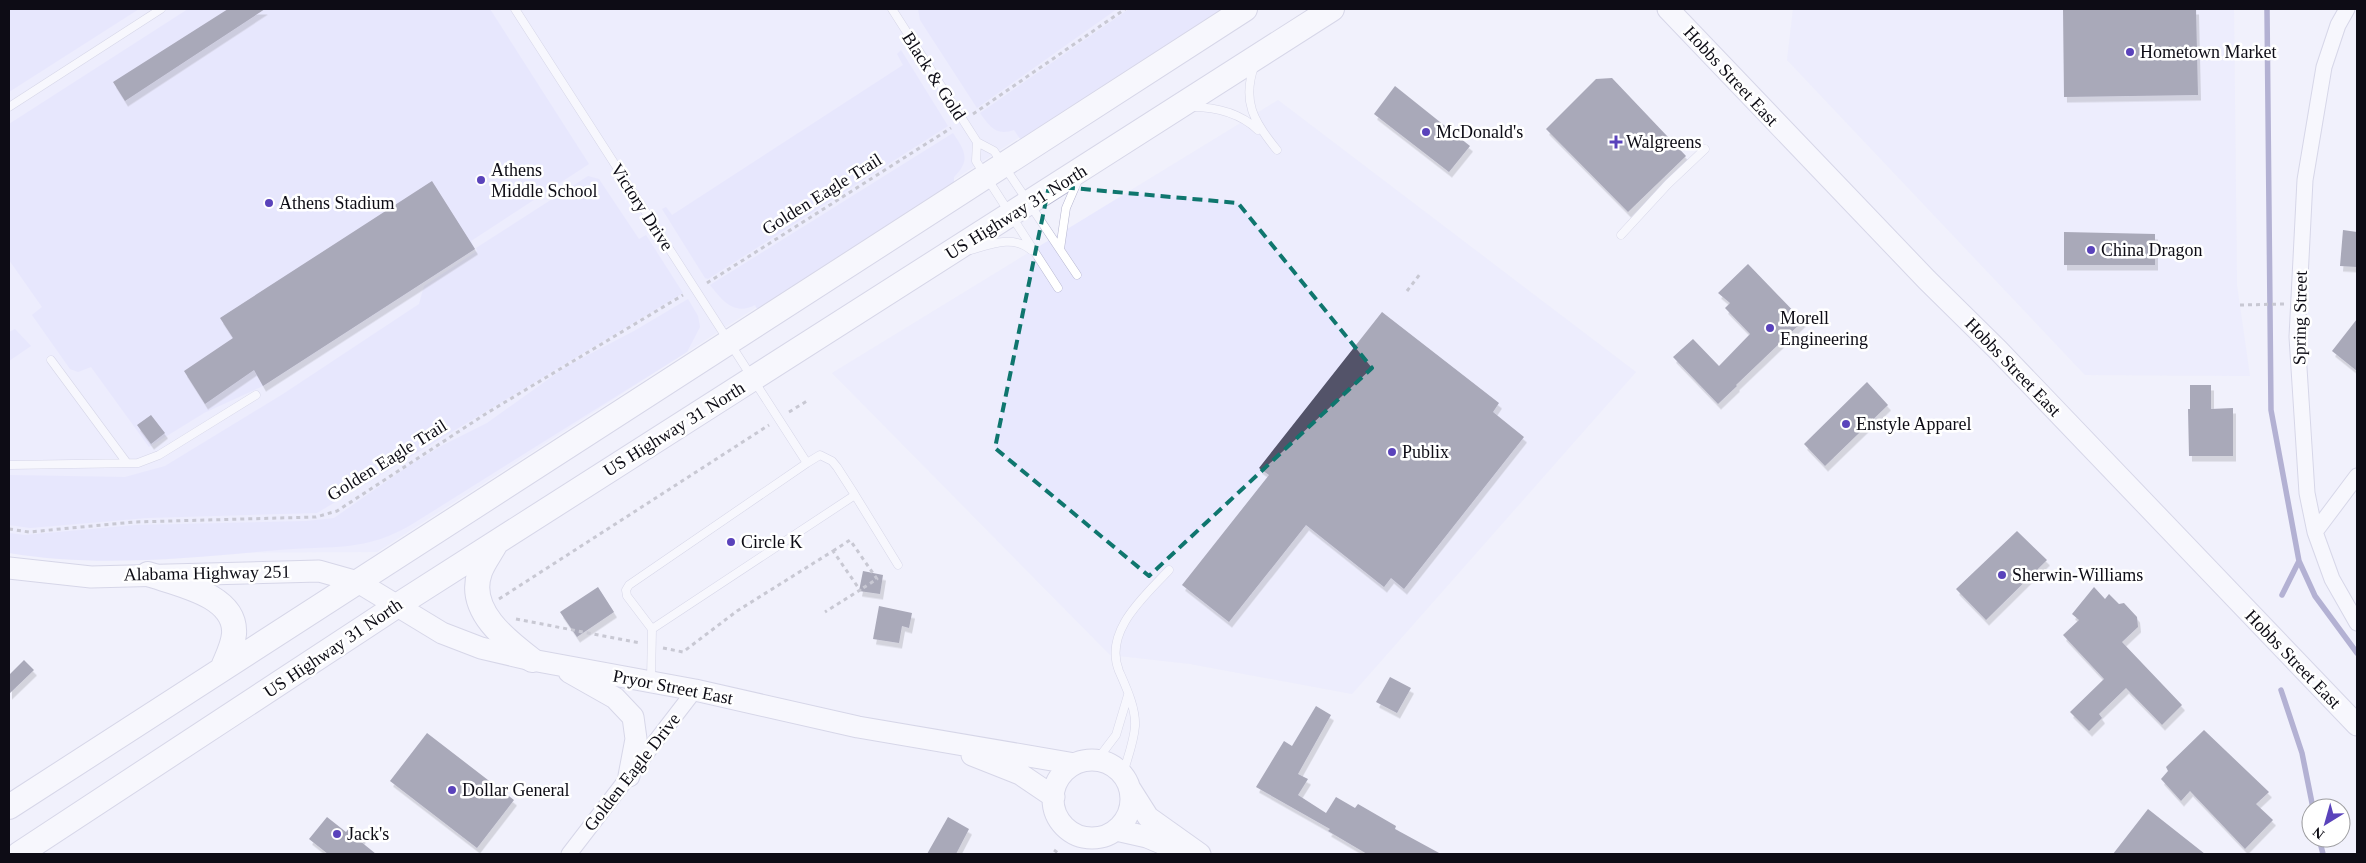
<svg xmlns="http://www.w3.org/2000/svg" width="2366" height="863" font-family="Georgia,serif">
	<defs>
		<filter id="shadow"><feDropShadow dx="3" dy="5.5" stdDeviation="0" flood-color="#0004"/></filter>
	</defs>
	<rect width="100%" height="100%" fill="#f1f1fc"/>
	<path fill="#e8e8fe" d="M 9,9 L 1218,9 L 377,552 L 87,553 L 9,548 Z
		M 1793,9 L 2234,9 L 2237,285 L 2250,376 L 2085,375 L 1787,60 Z
		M 1278,100 L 1636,372 L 1352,694 L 1190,664 L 1110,655 L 832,373 Z"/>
	<path fill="#dcdbfe" d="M 9,9 L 139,9 L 9,92 Z
		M 188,9 L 490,9 L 589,164 L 471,241 L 475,249 L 263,386 L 204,413 L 149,447 L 91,367 L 78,372 L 70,369 L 32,315 L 42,307 L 9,260 L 9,124 Z
		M 918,9 L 1117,9 L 977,108 L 920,20 Z
		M 1129,9 L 1230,9 L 1023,143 L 1014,130 C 996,136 990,127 980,113 Z
		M 901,50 L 948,126 L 708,279 L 705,278 L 662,209 L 666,207 L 672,215 L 903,65 L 897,54 Z
		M 953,133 C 965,151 971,160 954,177 L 954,185 L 758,311 L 755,305 C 734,316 722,300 710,285 Z
		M 588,176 L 599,179 L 639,239 L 646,235 L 683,293 L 317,513 L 147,518 L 30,528 L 9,525 L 9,475 L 125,477 L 165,466 L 283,394 L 419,304 L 424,286 L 477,251 L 476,248 Z
		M 688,299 L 698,316 L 700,327 L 687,352 L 414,523 C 365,553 332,545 278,550 C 190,558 97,568 9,553 L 9,533 L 25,535 L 136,525 L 306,521 L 334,518 L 410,465 L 443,445 L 487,423 L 567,366 L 634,331 Z
		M 15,329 L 31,346 L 9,361 L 9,332 Z"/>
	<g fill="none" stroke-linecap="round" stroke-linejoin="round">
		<path stroke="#6964a2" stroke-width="5.5" d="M 2267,9 L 2271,410 L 2299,561 L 2315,596 L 2357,653
			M 2282,595 L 2299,561
			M 2281,690 L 2302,753 L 2313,808
			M 2319,838 L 2323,854"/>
	</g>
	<path fill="#535269" filter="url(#shadow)" d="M 228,9 L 265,9 L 125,101 L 113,82 Z
		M 2063,9 L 2196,9 L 2198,95 L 2064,97 Z
		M 1612,78 L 1686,156 L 1628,212 L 1546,129 L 1596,79 Z
		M 1395,86 L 1470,146 L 1449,172 L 1374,114 Z
		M 432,181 L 475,249 L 263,386 L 254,370 L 205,404 L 184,371 L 233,338 L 220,318 Z
		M 2343,230 L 2357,232 L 2357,267 L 2340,266 Z
		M 2064,232 L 2155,234 L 2155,265 L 2064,265 Z
		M 1748,264 L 1803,321 L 1736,385 L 1737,386 L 1718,404 L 1673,357 L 1693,339 L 1719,366 L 1750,334 L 1725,308 L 1730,303 L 1718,293 Z
		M 1382,312 L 1499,403 L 1493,412 L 1524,437 L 1404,589 L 1391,578 L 1384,587 L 1306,525 L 1229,622 L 1182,585 L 1269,475 L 1259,468 Z
		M 2357,319 L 2357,371 L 2332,351 Z
		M 1867,382 L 1888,405 L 1825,466 L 1804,444 Z
		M 2190,385 L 2211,385 L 2211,409 L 2233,408 L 2233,456 L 2189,456 L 2188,409 L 2190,409 Z
		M 151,415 L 165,433 L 151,444 L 137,425 Z
		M 2017,531 L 2047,560 L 1986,620 L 1956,589 Z
		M 863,571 L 883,575 L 880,594 L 859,591 Z
		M 598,587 L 614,612 L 577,637 L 560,612 Z
		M 2094,587 L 2105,599 L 2109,594 L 2119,604 L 2124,603 L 2137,617 L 2138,627 L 2122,642 L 2182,705 L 2162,725 L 2126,688 L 2099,714 L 2102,718 L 2089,731 L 2070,712 L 2104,679 L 2063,635 L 2079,620 L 2072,614 Z
		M 879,606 L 912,613 L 909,628 L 902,626 L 899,643 L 873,639 Z
		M 24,660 L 34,670 L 9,694 L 9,675 Z
		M 1390,677 L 1411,688 L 1397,713 L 1376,702 Z
		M 1316,706 L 1331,715 L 1298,774 L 1308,779 L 1298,795 L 1326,813 L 1336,797 L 1355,808 L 1358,804 L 1396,826 L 1395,829 L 1441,854 L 1367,854 L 1328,831 L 1330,829 L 1256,787 L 1284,741 L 1292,746 Z
		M 2204,730 L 2269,792 L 2256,804 L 2273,820 L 2245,849 L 2190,791 L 2181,801 L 2161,779 L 2168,771 L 2166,767 Z
		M 427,733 L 514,800 L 477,848 L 390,781 Z
		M 2148,809 L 2205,854 L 2113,854 Z
		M 327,817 L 346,832 L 350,827 L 363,837 L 360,841 L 376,854 L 328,854 L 309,839 Z
		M 948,817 L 969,829 L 956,854 L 927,854 Z"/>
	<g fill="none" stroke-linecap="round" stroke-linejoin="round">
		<g stroke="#b7b7d1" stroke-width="9">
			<path id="lane" d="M 515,9 L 807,463 L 629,585 L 626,590 L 627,596 L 652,629 L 651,680
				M 892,9 L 977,142 L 994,151 L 1077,275
				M 1255,64 C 1241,101 1254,122 1277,150
				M 9,107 L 161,9
				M 1191,107 C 1215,107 1240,113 1258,130
				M 977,142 L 976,161 L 1058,288
				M 1621,235 L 1668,184 L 1705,149
				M 1060,249 L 1066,208 L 1078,180
				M 971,250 C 992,244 1014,235 1031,250
				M 51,360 L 127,463
				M 9,465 L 138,463 L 159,455 L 256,395
				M 855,495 L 898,565
				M 652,629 L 855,495 L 837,467 L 832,461 L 820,455 L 807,463
				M 1097,760 L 1116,735 L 1128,695
				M 1123,774 C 1127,759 1134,742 1135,726 C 1136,708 1126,687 1119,671 C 1103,631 1145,596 1169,570"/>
		</g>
		<g stroke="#b7b7d1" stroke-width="17">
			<path id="street" d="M 2347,9 L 2338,25 L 2324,67 L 2305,180 L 2297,337 L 2307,493 L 2315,532 L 2332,579 L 2357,623
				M 2315,532 L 2357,476
				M 569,854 L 695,690"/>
		</g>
		<g stroke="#b7b7d1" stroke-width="23">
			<path id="secondary" d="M 1668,9 L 1927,280 L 1998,350 L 2357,725
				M 9,568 L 91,577 L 319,571 L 358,582 L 442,633 L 481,648 L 532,660 L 695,690 L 858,727 L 1075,764
				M 569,672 L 615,698 L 633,717 L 636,739 L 629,776
				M 972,755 L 1020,774 L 1054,797
				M1053 799a39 39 0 1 1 78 0a39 39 0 1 1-78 0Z
				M 1129,787 L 1148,817 L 1200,854
				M 1116,830 L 1147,837 L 1180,851"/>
		</g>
		<g stroke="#b7b7d1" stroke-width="26">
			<path id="primary" d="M 495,545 C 490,554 483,563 480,572 C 466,610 507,641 532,660
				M 148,574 C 177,584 237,595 234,634 C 233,646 227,657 223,667
				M 9,807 L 1245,9
				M 19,854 L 398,605 L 1332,9"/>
		</g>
		<path stroke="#9898a2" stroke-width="3" stroke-dasharray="4 4" stroke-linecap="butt" d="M 973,114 L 1125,9
			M 707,283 L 951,128
			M 1407,291 L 1420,274
			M 2240,305 L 2284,304
			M 789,412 L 807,401
			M 9,529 L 29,532 L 134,522 L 316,517 L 337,511 L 487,413 L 683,295
			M 833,551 L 850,540 L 877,579 L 860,590
			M 499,599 L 769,425
			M 516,619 L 640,643
			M 663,648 L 683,652 L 737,611 L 833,551 L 860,590 L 825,612
			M 1054,850 L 1058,853"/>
		<use href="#lane" stroke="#fff" stroke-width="8"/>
		<use href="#street" stroke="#fff" stroke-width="15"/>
		<use href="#secondary" stroke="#fff" stroke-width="21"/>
		<use href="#primary" stroke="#fff" stroke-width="24"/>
	</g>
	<path d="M0 0H2366V863H0ZM 1049,186 L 1238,203 L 1372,368 L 1149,576 L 995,448 Z" fill="#f1f1fc" fill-opacity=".55" fill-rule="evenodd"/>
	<path fill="none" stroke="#0f766e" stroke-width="4" stroke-dasharray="10 6" stroke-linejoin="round" d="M 1049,186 L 1238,203 L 1372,368 L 1149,576 L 995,448 Z"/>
	<g fill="#5a43bb" stroke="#fff" stroke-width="2">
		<circle cx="2130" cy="52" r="5"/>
		<circle cx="1426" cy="132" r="5"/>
		<path d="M1613.5 134.5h5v5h5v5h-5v5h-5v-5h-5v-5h5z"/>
		<circle cx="481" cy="180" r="5"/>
		<circle cx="269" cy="203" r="5"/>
		<circle cx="2091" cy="250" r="5"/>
		<circle cx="1770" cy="328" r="5"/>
		<circle cx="1846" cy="424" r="5"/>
		<circle cx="1392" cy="452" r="5"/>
		<circle cx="731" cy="542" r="5"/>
		<circle cx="2002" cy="575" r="5"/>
		<circle cx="452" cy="790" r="5"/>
		<circle cx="337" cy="834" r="5"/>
	</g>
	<g text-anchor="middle" stroke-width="5" stroke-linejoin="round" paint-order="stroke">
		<g font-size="18" fill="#0d0c15" stroke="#fff" text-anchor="start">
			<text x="2140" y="58">Hometown Market</text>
			<text x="1436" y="138">McDonald's</text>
			<text x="1626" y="148">Walgreens</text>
			<text x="491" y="176">Athens<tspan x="491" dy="21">Middle School</tspan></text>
			<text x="279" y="209">Athens Stadium</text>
			<text x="2101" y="256">China Dragon</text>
			<text x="1780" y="324">Morell<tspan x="1780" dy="21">Engineering</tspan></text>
			<text x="1856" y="430">Enstyle Apparel</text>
			<text x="1402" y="458">Publix</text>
			<text x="741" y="548">Circle K</text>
			<text x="2012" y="581">Sherwin-Williams</text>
			<text x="462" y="796">Dollar General</text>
			<text x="347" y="840">Jack's</text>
		</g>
		<g font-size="18" fill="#0d0c15" stroke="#fff">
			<text transform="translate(934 76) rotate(57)" y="6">Black &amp; Gold</text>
			<text transform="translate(1731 76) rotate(47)" y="6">Hobbs Street East</text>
			<text transform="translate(822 194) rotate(-32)" y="6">Golden Eagle Trail</text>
			<text transform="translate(642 207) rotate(57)" y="6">Victory Drive</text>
			<text transform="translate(1016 212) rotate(-32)" y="6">US Highway 31 North</text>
			<text transform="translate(2300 318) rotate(-89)" y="6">Spring Street</text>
			<text transform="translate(2013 367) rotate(46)" y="6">Hobbs Street East</text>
			<text transform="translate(674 429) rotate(-32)" y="6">US Highway 31 North</text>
			<text transform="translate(387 460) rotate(-32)" y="6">Golden Eagle Trail</text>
			<text transform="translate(207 573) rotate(-1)" y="6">Alabama Highway 251</text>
			<text transform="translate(333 648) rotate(-34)" y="6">US Highway 31 North</text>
			<text transform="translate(2293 659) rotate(46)" y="6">Hobbs Street East</text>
			<text transform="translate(673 687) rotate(11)" y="6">Pryor Street East</text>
			<text transform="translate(632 772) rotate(-52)" y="6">Golden Eagle Drive</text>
		</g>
	</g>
	<rect width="2366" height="863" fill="none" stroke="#0d0c15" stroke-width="20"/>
	<g transform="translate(2326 823) rotate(217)"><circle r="24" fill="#ffffff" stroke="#9e9ea1"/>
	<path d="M0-4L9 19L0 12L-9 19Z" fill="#5a43bb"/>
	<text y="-8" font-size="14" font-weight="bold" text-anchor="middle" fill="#0d0c15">N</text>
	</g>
</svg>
